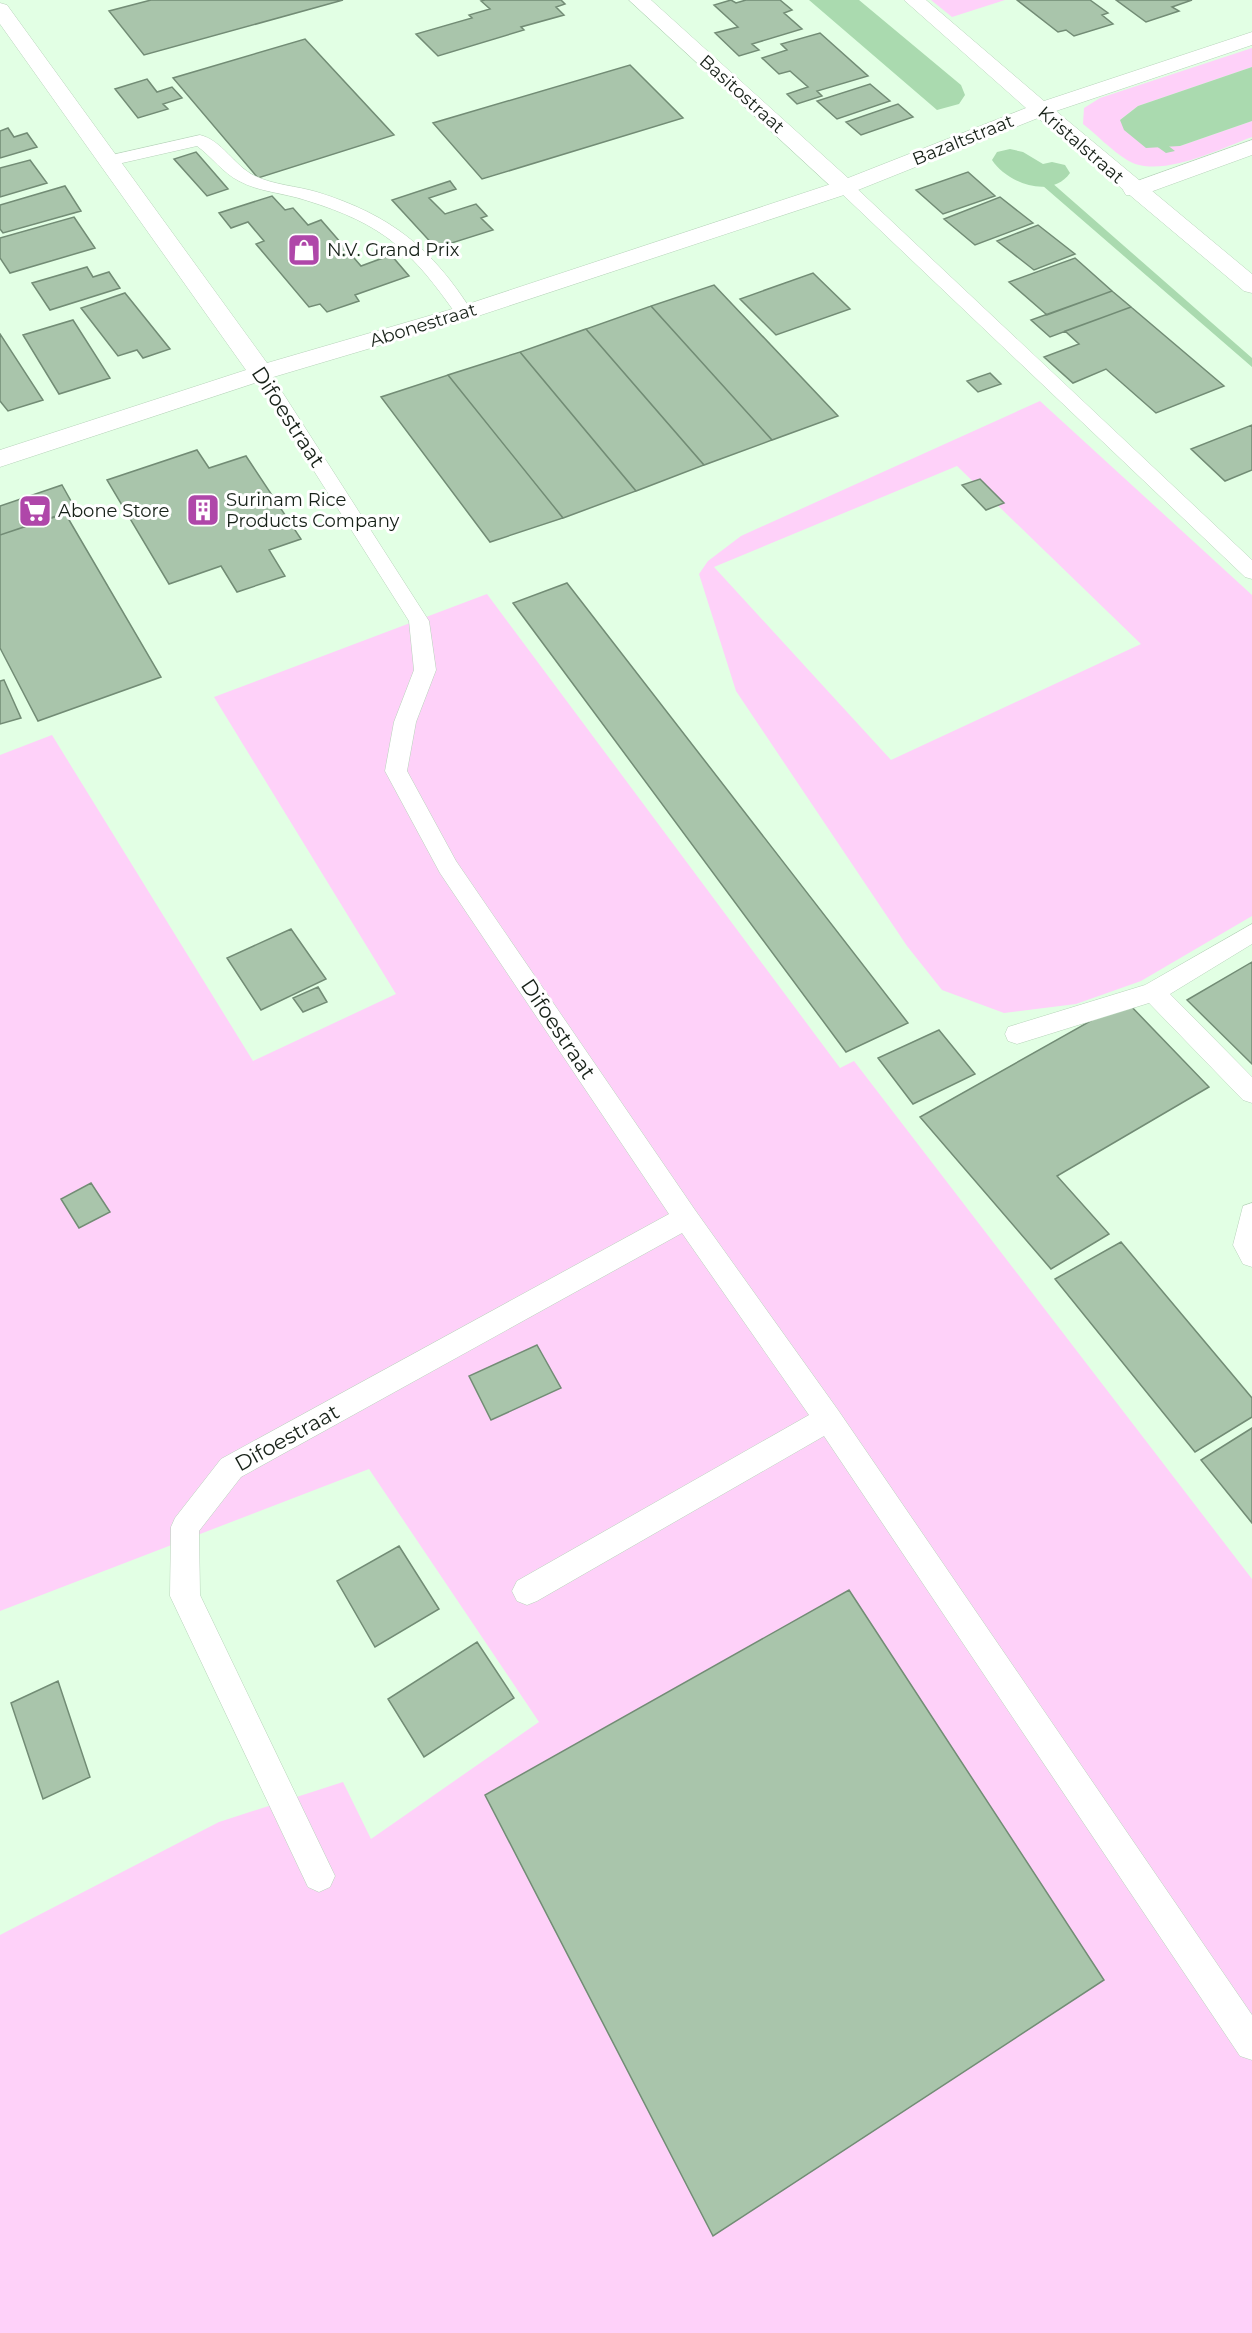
<svg xmlns="http://www.w3.org/2000/svg" width="1252" height="2333" font-family="Montserrat,sans-serif">
	<rect width="100%" height="100%" fill="#e2ffe4"/>
	<path fill="#fed1f9" fill-rule="evenodd" d="M 931,0 L 1005,0 L 952,17 Z
		M 1252,48 L 1252,67 L 1138,106 L 1120,120 L 1180,146 L 1252,121 L 1252,137 C 1219,149 1159,180 1127,160 C 1111,150 1097,135 1083,124 L 1084,108 L 1100,98 Z
		M 1040,401 L 1252,595 L 1252,916 L 1141,981 L 1076,1004 L 1004,1013 L 942,990 L 907,946 L 736,691 L 699,574 L 708,561 L 741,536 ZM 957,466 L 1141,644 L 891,760 L 714,567 Z
		M 487,594 L 840,1068 L 854,1061 L 1252,1579 L 1252,2333 L 0,2333 L 0,1935 L 219,1822 L 343,1782 L 371,1839 L 539,1722 L 369,1469 L 0,1611 L 0,755 L 52,735 L 253,1061 L 396,994 L 214,697 Z"/>
	<path fill="#aadaaf" d="M 809,0 L 859,0 L 961,85 L 965,95 L 959,104 L 937,110 Z
		M 1252,67 L 1252,121 L 1180,146 L 1146,148 L 1124,130 L 1120,120 L 1138,106 Z"/>
	<g fill="none" stroke-linecap="round" stroke-linejoin="round">
		<path fill="#aadaaf" fill-rule="evenodd" d="M 1145,134 L 1153,134 L 1175,151 L 1166,153 L 1145,138 Z
			M 1035,175 L 1043,175 L 1252,358 L 1252,367 L 1035,179 Z"/>
		<path fill="#aadaaf" fill-rule="evenodd" d="M 1010,149 L 1023,152 L 1043,164 L 1052,162 L 1065,165 L 1070,173 C 1051,200 1007,183 992,160 L 997,152 Z"/>
	</g>
	<path fill="#a9c5ab" stroke="#728c75" stroke-width="1.5" d="M 151,0 L 343,0 L 144,55 L 109,11 Z
		M 561,0 L 565,4 L 556,7 L 564,15 L 521,27 L 524,30 L 438,56 L 416,34 L 472,18 L 469,15 L 490,9 L 481,1 L 485,0 Z
		M 731,0 L 736,3 L 746,0 L 780,0 L 792,10 L 784,13 L 802,29 L 752,44 L 759,50 L 739,56 L 715,33 L 738,27 L 714,5 Z
		M 1017,0 L 1090,0 L 1108,13 L 1102,15 L 1113,24 L 1074,36 L 1066,30 L 1058,32 Z
		M 1116,0 L 1192,0 L 1172,7 L 1179,11 L 1146,22 Z
		M 820,33 L 868,76 L 817,91 L 822,96 L 797,104 L 787,94 L 808,87 L 790,71 L 779,74 L 762,58 L 787,50 L 781,44 Z
		M 305,39 L 394,135 L 258,178 L 173,78 Z
		M 630,65 L 683,118 L 482,179 L 433,123 Z
		M 147,79 L 157,92 L 172,87 L 182,98 L 163,104 L 168,109 L 138,118 L 115,89 Z
		M 870,84 L 890,101 L 837,119 L 817,101 Z
		M 898,104 L 913,117 L 861,135 L 846,122 Z
		M 8,128 L 14,137 L 27,133 L 37,147 L 0,158 L 0,131 Z
		M 196,152 L 228,189 L 207,196 L 174,159 Z
		M 30,160 L 47,183 L 0,197 L 0,168 Z
		M 968,172 L 995,196 L 943,214 L 916,190 Z
		M 450,181 L 456,189 L 429,198 L 445,214 L 476,204 L 487,216 L 481,218 L 493,230 L 436,248 L 392,200 Z
		M 65,186 L 81,211 L 3,233 L 0,229 L 0,205 Z
		M 272,196 L 285,210 L 293,208 L 308,225 L 321,220 L 361,266 L 391,255 L 409,276 L 355,295 L 359,301 L 327,312 L 320,304 L 309,307 L 256,244 L 264,241 L 248,222 L 231,228 L 219,213 Z
		M 1000,197 L 1033,223 L 975,245 L 944,219 Z
		M 74,217 L 95,248 L 10,273 L 0,258 L 0,238 Z
		M 1038,225 L 1075,254 L 1034,270 L 997,241 Z
		M 1075,258 L 1112,291 L 1047,315 L 1009,282 Z
		M 87,267 L 93,277 L 109,272 L 120,288 L 50,310 L 32,283 Z
		M 813,273 L 850,309 L 776,335 L 740,299 Z
		M 714,285 L 838,416 L 772,440 L 651,306 Z
		M 1112,291 L 1131,307 L 1050,337 L 1031,320 Z
		M 125,293 L 170,349 L 143,358 L 137,350 L 118,356 L 81,308 Z
		M 651,306 L 772,440 L 704,465 L 586,329 Z
		M 1131,307 L 1224,386 L 1156,413 L 1106,369 L 1073,383 L 1044,357 L 1079,344 L 1065,331 Z
		M 73,320 L 110,378 L 59,394 L 23,335 Z
		M 586,329 L 704,465 L 636,491 L 520,352 Z
		M 0,334 L 43,400 L 8,411 L 0,401 Z
		M 520,352 L 636,491 L 563,518 L 448,375 Z
		M 990,373 L 1001,384 L 978,392 L 967,381 Z
		M 448,375 L 563,518 L 490,542 L 381,397 Z
		M 1252,425 L 1252,470 L 1225,481 L 1191,449 Z
		M 197,450 L 209,468 L 246,456 L 301,539 L 269,550 L 285,576 L 237,592 L 221,566 L 169,584 L 107,480 Z
		M 980,479 L 1004,503 L 986,510 L 962,485 Z
		M 62,485 L 76,510 L 0,535 L 0,506 Z
		M 65,513 L 161,677 L 38,721 L 0,648 L 0,535 Z
		M 567,583 L 908,1023 L 846,1052 L 513,603 Z
		M 4,680 L 21,718 L 0,724 L 0,681 Z
		M 291,929 L 326,979 L 261,1010 L 227,958 Z
		M 1252,962 L 1252,1064 L 1187,1000 Z
		M 318,987 L 327,1002 L 303,1012 L 293,998 Z
		M 1126,1001 L 1209,1087 L 1057,1176 L 1109,1234 L 1051,1269 L 920,1117 Z
		M 939,1030 L 975,1074 L 913,1104 L 878,1058 Z
		M 91,1183 L 110,1212 L 79,1228 L 61,1199 Z
		M 1121,1242 L 1252,1398 L 1252,1417 L 1195,1452 L 1055,1279 Z
		M 537,1345 L 561,1388 L 491,1420 L 469,1376 Z
		M 1252,1428 L 1252,1523 L 1201,1460 Z
		M 399,1546 L 439,1609 L 375,1647 L 337,1581 Z
		M 849,1590 L 1104,1980 L 713,2236 L 485,1795 Z
		M 477,1642 L 514,1698 L 424,1757 L 388,1699 Z
		M 58,1681 L 90,1777 L 43,1799 L 11,1703 Z"/>
	<g fill="none" stroke-linecap="round" stroke-linejoin="round">
		<g stroke="#b7d3ba" stroke-width="1">
			<path id="service" d="M 200,135 C 222,140 234,166 255,176 C 274,185 297,186 317,192 C 391,215 432,248 473,313 L 470,317 L 458,317 C 412,251 384,224 305,200 C 284,193 259,192 239,181 C 223,173 212,157 197,146 L 109,166 L 100,161 L 103,157 Z
				M 845,182 L 851,183 L 1252,560 L 1252,579 L 1245,577 L 839,191 L 836,187 Z
				M 261,367 L 270,373 L 429,621 L 436,670 L 416,722 L 407,771 L 456,861 L 695,1210 L 838,1410 L 1252,2015 L 1252,2060 L 1240,2056 L 824,1436 L 537,1601 L 527,1605 L 517,1601 L 512,1591 L 517,1581 L 809,1415 L 682,1233 L 241,1477 L 199,1531 L 200,1595 L 335,1876 L 330,1887 L 319,1892 L 308,1887 L 170,1596 L 171,1527 L 175,1518 L 221,1459 L 669,1214 L 440,873 L 385,771 L 394,722 L 414,670 L 409,621 L 252,373 Z
				M 1252,924 L 1252,944 L 1170,994 L 1252,1077 L 1252,1103 L 1243,1100 L 1149,1003 L 1017,1044 L 1008,1041 L 1005,1034 L 1008,1027 L 1145,985 Z
				M 1252,1203 L 1252,1267 L 1243,1264 L 1233,1245 L 1243,1206 Z"/>
		</g>
		<g stroke="#b7d3ba" stroke-width="1">
			<path id="minor" d="M 0,3 L 7,5 L 267,363 L 456,308 L 837,182 L 853,182 L 856,187 L 853,192 L 472,318 L 270,378 L 0,467 L 0,450 L 246,370 L 0,24 Z
				M 1252,140 L 1252,155 L 1142,195 L 1126,195 L 1123,190 L 1126,185 Z"/>
		</g>
		<g stroke="#b7d3ba" stroke-width="1">
			<path id="tertiary" d="M 629,0 L 651,0 L 848,178 L 1026,108 L 904,0 L 926,0 L 1044,101 L 1252,32 L 1252,45 L 1056,111 L 1252,274 L 1252,293 L 1244,291 L 1038,118 L 853,192 L 837,192 Z"/>
		</g>
		<use href="#service" fill="#fff" fill-rule="evenodd"/>
		<use href="#minor" fill="#fff" fill-rule="evenodd"/>
		<use href="#tertiary" fill="#fff" fill-rule="evenodd"/>
	</g>
	<defs>
		<g id="shop-square" transform="scale(1.725)"><rect x="-9" y="-9" width="18" height="18" rx="4" fill="#af47a9" stroke="#fff"/><path d="M-5-2.5h2.3a2.7 3.5 0 0 1 5.4 0H5L5.5 6h-11ZM-1.5-2.5h3a1.5 2.3 0 0 0-3 0Z" fill="#fff"/></g>
		<g id="building-square" transform="scale(1.725)"><rect x="-9" y="-9" width="18" height="18" rx="4" fill="#af47a9" stroke="#fff"/><path d="M-4-6H4V6H1V3H-1V6H-4ZM-2.5-4.3h1.7v1.8h-1.7ZM.8-4.3h1.7v1.8H.8ZM-2.5-1h1.7V.8h-1.7ZM.8-1h1.7V.8H.8Z" fill="#fff"/></g>
		<g id="supermarket-square" transform="scale(1.725)"><rect x="-9" y="-9" width="18" height="18" rx="4" fill="#af47a9" stroke="#fff"/><path d="M-6-5.5h2.5l.6 2H6L4.5 2H-2.5L-4.4-4H-6ZM-1.5 3.2a1.3 1.3 0 1 0 .1 0ZM3 3.2a1.3 1.3 0 1 0 .1 0Z" fill="#fff"/></g>
	</defs>
	<g fill-rule="evenodd">
		<use href="#shop-square" x="304" y="250"/>
		<use href="#building-square" x="203" y="510"/>
		<use href="#supermarket-square" x="35" y="511"/>
	</g>
	<g text-anchor="middle" stroke-width="6" stroke-linejoin="round" paint-order="stroke">
		<g font-size="18" fill="#172118" stroke="#fff">
			<text transform="translate(742 94) rotate(42)" y="6">Basitostraat</text>
			<text transform="translate(963 140) rotate(-22)" y="6">Bazaltstraat</text>
			<text transform="translate(1081 145) rotate(41)" y="6">Kristalstraat</text>
			<text transform="translate(423 325) rotate(-17)" y="6">Abonestraat</text>
		</g>
		<g font-size="18" fill="#172118" stroke="#fff" text-anchor="start">
			<text x="327" y="256">N.V. Grand Prix</text>
			<text x="226" y="506">Surinam Rice<tspan x="226" dy="21">Products Company</tspan></text>
			<text x="58" y="517">Abone Store</text>
		</g>
		<g font-size="21" fill="#172118" stroke="#fff">
			<text transform="translate(288 417) rotate(57)" y="7">Difoestraat</text>
			<text transform="translate(558 1029) rotate(56)" y="7">Difoestraat</text>
			<text transform="translate(287 1438) rotate(-29)" y="7">Difoestraat</text>
		</g>
	</g>
</svg>
